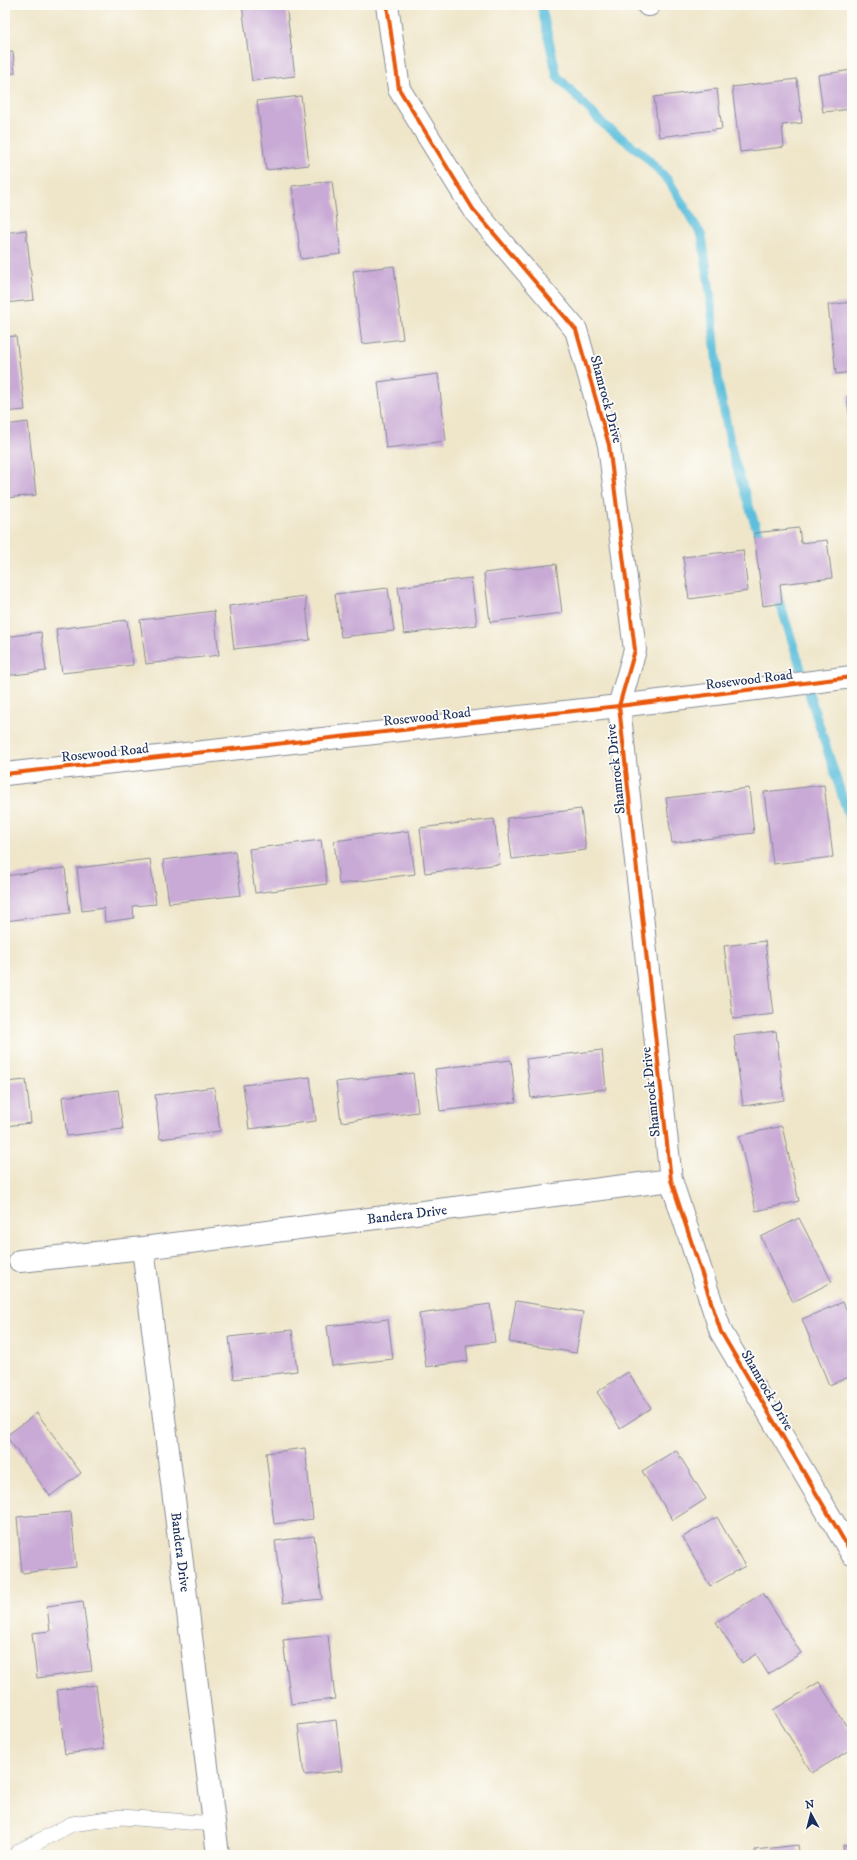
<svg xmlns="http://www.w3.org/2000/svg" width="857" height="1860" font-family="'IM FELL DW Pica',serif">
	<rect width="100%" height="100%" fill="#fdfcf7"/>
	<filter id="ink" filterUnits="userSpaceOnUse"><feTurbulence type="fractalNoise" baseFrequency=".025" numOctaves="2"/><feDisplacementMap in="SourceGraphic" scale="8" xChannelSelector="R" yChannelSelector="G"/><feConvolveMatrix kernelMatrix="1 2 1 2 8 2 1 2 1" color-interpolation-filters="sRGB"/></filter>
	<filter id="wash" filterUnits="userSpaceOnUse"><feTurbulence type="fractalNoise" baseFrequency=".012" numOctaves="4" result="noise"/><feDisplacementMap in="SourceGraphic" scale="16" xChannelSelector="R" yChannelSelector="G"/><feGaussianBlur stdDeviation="0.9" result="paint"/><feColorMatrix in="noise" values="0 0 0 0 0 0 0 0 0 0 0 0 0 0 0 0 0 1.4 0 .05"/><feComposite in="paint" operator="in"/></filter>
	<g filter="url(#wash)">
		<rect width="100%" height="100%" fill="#efe6ca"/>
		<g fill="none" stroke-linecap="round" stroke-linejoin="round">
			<path stroke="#5dbfdc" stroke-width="9" d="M 541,5 L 557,76 L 602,123 L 642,153 L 669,181 L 702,236 L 710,293 L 719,387 L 733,456 L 761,543
				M 776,591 L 852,827"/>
		</g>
		<g id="blocks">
			<path fill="#c9aad6" d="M 242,5 L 286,5 L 295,76 L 252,81 Z
				M 13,52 L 15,73 L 5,74 L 5,53 Z
				M 852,70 L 852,109 L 823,112 L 818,75 Z
				M 797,79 L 802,123 L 782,125 L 784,147 L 740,152 L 732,87 Z
				M 717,89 L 722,129 L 659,137 L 654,97 Z
				M 301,96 L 309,165 L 266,170 L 257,101 Z
				M 332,181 L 341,254 L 301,259 L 292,186 Z
				M 26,230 L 34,300 L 5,303 L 5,233 Z
				M 394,266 L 403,339 L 362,344 L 353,271 Z
				M 852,302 L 852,372 L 836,374 L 828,305 Z
				M 16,336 L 25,410 L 5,412 L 5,337 Z
				M 438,374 L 446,441 L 386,448 L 378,382 Z
				M 852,395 L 852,432 L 851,432 L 847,396 Z
				M 28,422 L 36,495 L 5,498 L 5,425 Z
				M 799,528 L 801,543 L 827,540 L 832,578 L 780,584 L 782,603 L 763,606 L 754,533 Z
				M 743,550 L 748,591 L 689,599 L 683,557 Z
				M 556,564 L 562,613 L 490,622 L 484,573 Z
				M 471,578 L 477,625 L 404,634 L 398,587 Z
				M 388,588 L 394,631 L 341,637 L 335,594 Z
				M 305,596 L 310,640 L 234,649 L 229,606 Z
				M 214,611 L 219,655 L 146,664 L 140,620 Z
				M 127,620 L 133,665 L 62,673 L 56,629 Z
				M 41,632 L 46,671 L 5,676 L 5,637 Z
				M 824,785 L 833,857 L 773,864 L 764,792 Z
				M 749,788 L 754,833 L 672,843 L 666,798 Z
				M 581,809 L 586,850 L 512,859 L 507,818 Z
				M 494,819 L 500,864 L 425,873 L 420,828 Z
				M 409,831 L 415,874 L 339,884 L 334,841 Z
				M 321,840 L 327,884 L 255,893 L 249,849 Z
				M 235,851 L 241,895 L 169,903 L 163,860 Z
				M 150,859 L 156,904 L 133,906 L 134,918 L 105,922 L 104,908 L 82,911 L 77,868 Z
				M 65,868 L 70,913 L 5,921 L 5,876 Z
				M 765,941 L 774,1014 L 733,1019 L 724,946 Z
				M 776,1031 L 784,1100 L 743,1106 L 734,1036 Z
				M 602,1050 L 606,1089 L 531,1098 L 526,1059 Z
				M 511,1060 L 516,1102 L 440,1111 L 435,1069 Z
				M 413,1073 L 418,1112 L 341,1122 L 336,1082 Z
				M 310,1077 L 316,1121 L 249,1129 L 243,1085 Z
				M 26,1080 L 31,1123 L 5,1126 L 5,1082 Z
				M 214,1087 L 220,1131 L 160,1139 L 155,1095 Z
				M 118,1090 L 123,1129 L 67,1136 L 62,1097 Z
				M 782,1126 L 799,1201 L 756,1211 L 739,1136 Z
				M 799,1218 L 832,1282 L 793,1302 L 761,1237 Z
				M 516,1301 L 583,1312 L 576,1353 L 509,1342 Z
				M 843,1302 L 852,1324 L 852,1376 L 829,1385 L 802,1319 Z
				M 490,1304 L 495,1342 L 466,1345 L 468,1361 L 426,1367 L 419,1314 Z
				M 388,1319 L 393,1359 L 332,1366 L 327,1326 Z
				M 292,1330 L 297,1371 L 234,1379 L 229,1337 Z
				M 628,1372 L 651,1408 L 620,1428 L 597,1392 Z
				M 37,1413 L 81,1473 L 50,1496 L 6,1436 Z
				M 305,1448 L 313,1519 L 274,1524 L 266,1453 Z
				M 676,1450 L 706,1499 L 673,1520 L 642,1471 Z
				M 71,1512 L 76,1567 L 22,1573 L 17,1517 Z
				M 717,1517 L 745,1566 L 710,1586 L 683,1537 Z
				M 314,1536 L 322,1599 L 283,1603 L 275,1541 Z
				M 763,1593 L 801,1653 L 768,1674 L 756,1654 L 742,1663 L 716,1622 Z
				M 83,1601 L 92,1671 L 37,1678 L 32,1633 L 50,1631 L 47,1606 Z
				M 328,1635 L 335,1699 L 291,1704 L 283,1640 Z
				M 819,1682 L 852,1735 L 852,1749 L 812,1773 L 773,1710 Z
				M 96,1685 L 104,1749 L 65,1754 L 57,1690 Z
				M 336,1720 L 342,1771 L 304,1775 L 298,1725 Z
				M 852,1844 L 852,1855 L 844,1855 L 843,1845 Z
				M 798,1845 L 799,1855 L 755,1855 L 755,1850 Z"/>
		</g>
	</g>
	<g filter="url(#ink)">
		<use href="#blocks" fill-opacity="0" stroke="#858a94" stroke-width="1"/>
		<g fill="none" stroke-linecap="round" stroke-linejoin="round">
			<g stroke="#858a94" stroke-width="16">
				<path id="service" d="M 16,1855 L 18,1852 L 72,1824 L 122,1817 L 214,1824"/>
			</g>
			<g stroke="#858a94" stroke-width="24">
				<path id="minor" d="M 387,5 L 399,89 L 473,209 L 576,330 L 609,445 L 635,650 L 619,706 L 671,1180 L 721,1332 L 852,1554
					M 648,5 L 649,5
					M 5,774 L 619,706 L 852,677
					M 143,1248 L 218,1855
					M 20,1261 L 143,1248 L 671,1180"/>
			</g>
			<use href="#service" stroke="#fff" stroke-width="15"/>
			<use href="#minor" stroke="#fff" stroke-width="22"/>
			<g stroke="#fdfcf7" stroke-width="6">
				<path id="cycleway" d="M 387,5 L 399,89 L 473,209 L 576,330 L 609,445 L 635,650 L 619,706 L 671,1180 L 721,1332 L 852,1554
					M 5,774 L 619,706 L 852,677"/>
			</g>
			<use href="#cycleway" stroke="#e8590c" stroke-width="4"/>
		</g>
	</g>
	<g text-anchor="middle" stroke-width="3.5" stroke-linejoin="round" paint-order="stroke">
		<g font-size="14" fill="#1b2f5e" stroke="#fdfcf7">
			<text transform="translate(607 399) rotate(75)" y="5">Shamrock Drive</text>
			<text transform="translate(749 679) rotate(-7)" y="5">Rosewood Road</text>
			<text transform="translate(427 716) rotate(-6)" y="5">Rosewood Road</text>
			<text transform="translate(105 752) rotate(-6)" y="5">Rosewood Road</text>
			<text transform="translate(615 769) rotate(-96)" y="5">Shamrock Drive</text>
			<text transform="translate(650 1092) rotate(-96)" y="5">Shamrock Drive</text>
			<text transform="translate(407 1214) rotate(-7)" y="5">Bandera Drive</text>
			<text transform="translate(768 1390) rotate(60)" y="5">Shamrock Drive</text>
			<text transform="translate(181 1552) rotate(83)" y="5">Bandera Drive</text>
		</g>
	</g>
	<rect width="857" height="1860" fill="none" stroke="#fdfcf7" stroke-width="20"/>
	<g transform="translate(811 1814) rotate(353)" stroke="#fdfcf7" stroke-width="3" paint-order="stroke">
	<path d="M0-3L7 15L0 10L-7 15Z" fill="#1b2f5e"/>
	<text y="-6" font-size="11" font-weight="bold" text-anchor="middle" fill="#1b2f5e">N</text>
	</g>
</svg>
